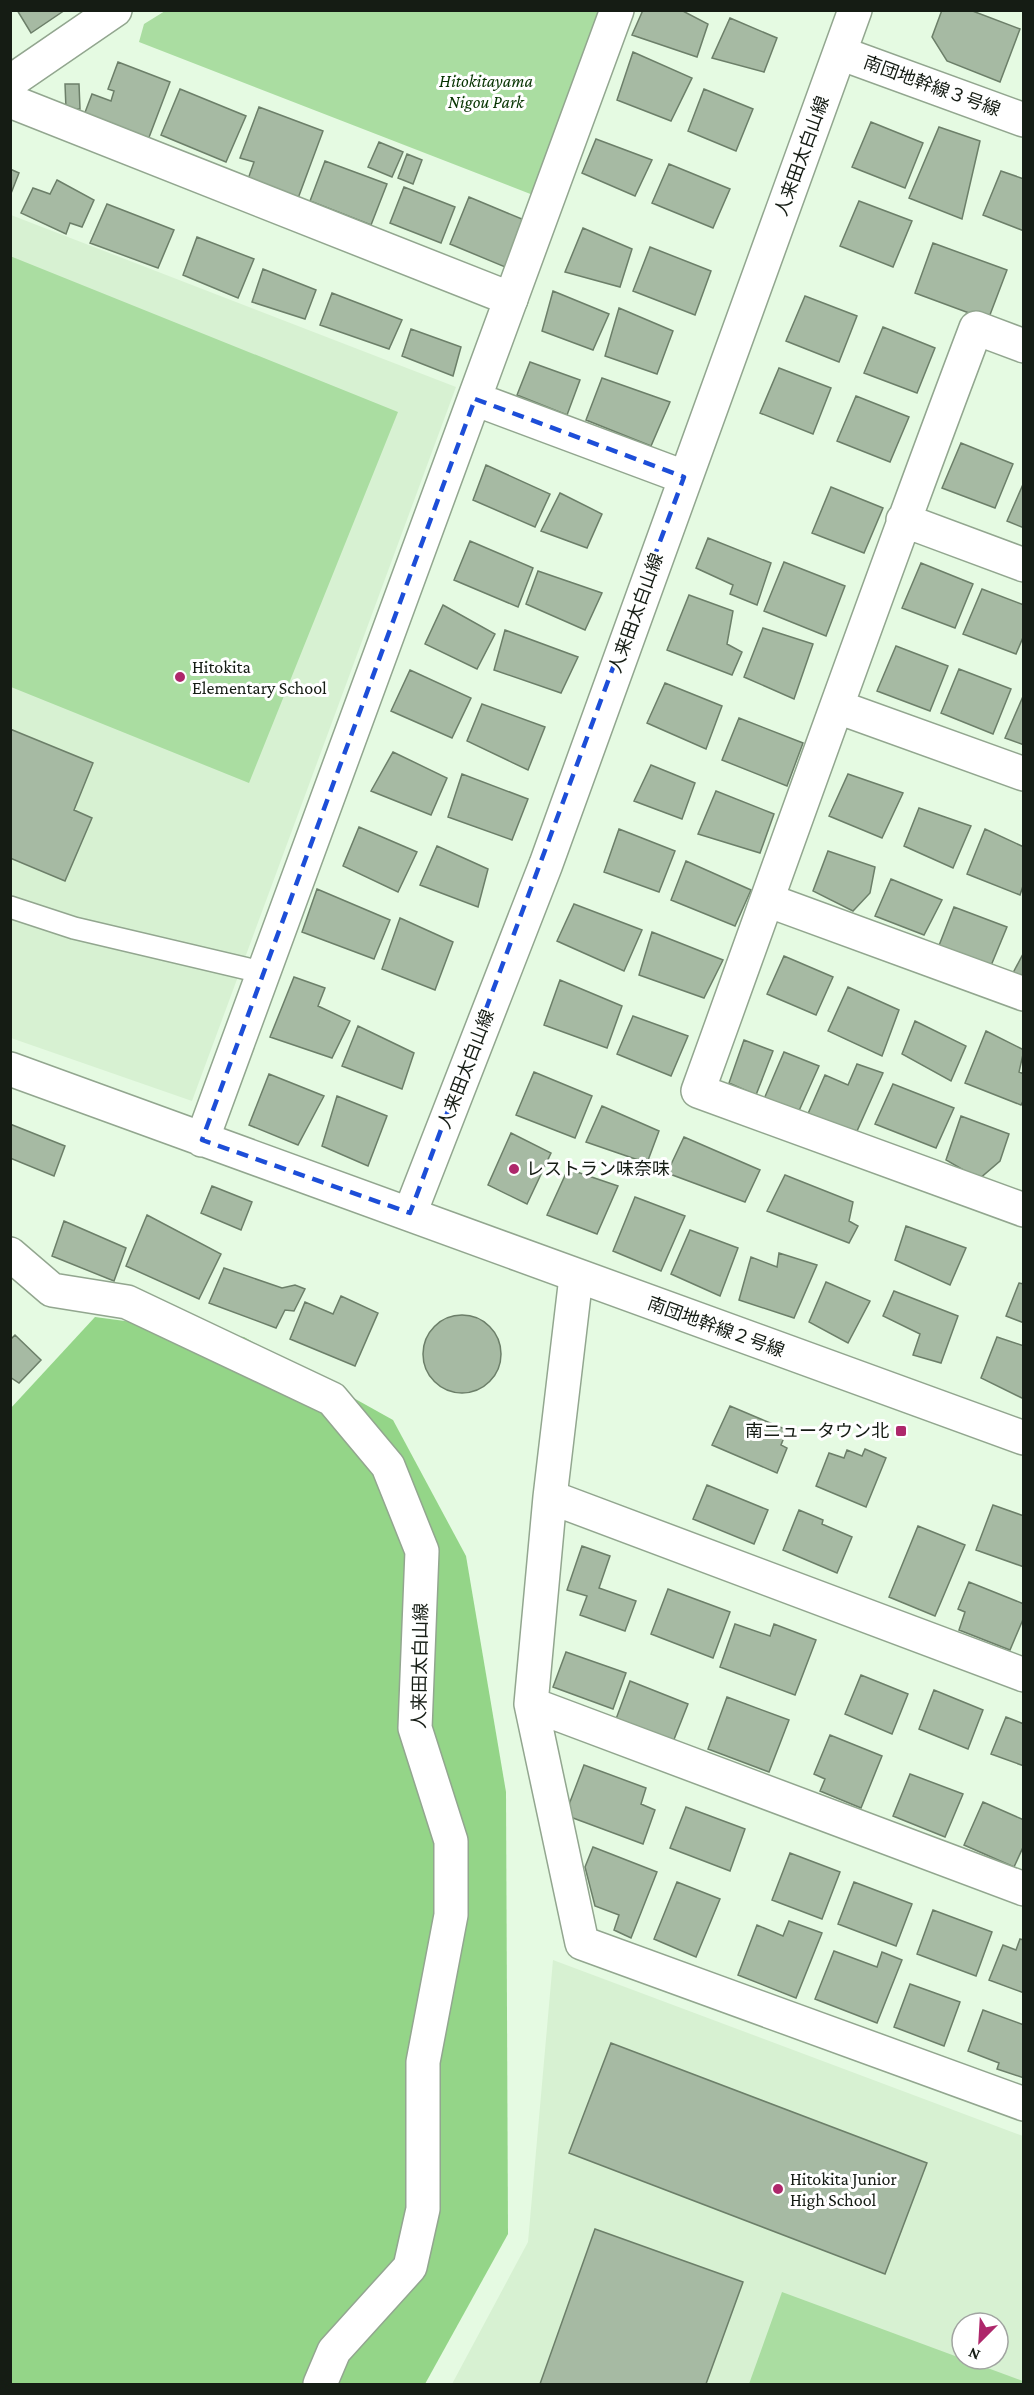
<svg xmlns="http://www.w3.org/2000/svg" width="1034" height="2395" font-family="'Crimson Pro','Noto Sans JP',serif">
	<rect width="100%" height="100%" fill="#e5fae2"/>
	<path fill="#d7f1d2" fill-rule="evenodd" d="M 11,215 L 456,387 L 192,1101 L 11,1038 Z
		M 553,1960 L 1023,2136 L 1023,2384 L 452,2384 L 528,2242 ZM 962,2323 L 998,2323 L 998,2359 L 962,2359 Z"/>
	<path fill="#aadda1" d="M 165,11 L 601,11 L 533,195 L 139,42 L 144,24 Z
		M 10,256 L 398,412 L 249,783 L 11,687 Z
		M 782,2292 L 1023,2381 L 1023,2384 L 749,2384 Z"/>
	<path fill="#94d588" d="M 95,1317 L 244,1337 L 393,1420 L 466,1556 L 506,1792 L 508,2234 L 425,2384 L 11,2384 L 10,1409 Z"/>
	<path fill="#a6baa3" stroke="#6c7f69" stroke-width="1.5" d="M 17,10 L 65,10 L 31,33 Z
		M 643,10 L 681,10 L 708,24 L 697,57 L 632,35 Z
		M 942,10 L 970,10 L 1020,29 L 1000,82 L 947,61 L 932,37 Z
		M 730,18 L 777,38 L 764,72 L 712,58 Z
		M 633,52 L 692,78 L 671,121 L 617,100 Z
		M 118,62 L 170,82 L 148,140 L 84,115 L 92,94 L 111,101 L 114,91 L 108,89 Z
		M 65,84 L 79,84 L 80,109 L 66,109 Z
		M 180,89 L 246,116 L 226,162 L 161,135 Z
		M 704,89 L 753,109 L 736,151 L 688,131 Z
		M 259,107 L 323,131 L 297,201 L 247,182 L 254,162 L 240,158 Z
		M 871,122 L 923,143 L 905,188 L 852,167 Z
		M 939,127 L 980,141 L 962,219 L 909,198 Z
		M 596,139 L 652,160 L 635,196 L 582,173 Z
		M 379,142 L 403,152 L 392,177 L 368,167 Z
		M 407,154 L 422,160 L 413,184 L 398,178 Z
		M 325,161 L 387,184 L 371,225 L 310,201 Z
		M 669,164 L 730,189 L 713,228 L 652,203 Z
		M 10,169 L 19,173 L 10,196 Z
		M 1001,171 L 1024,179 L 1024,231 L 983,215 Z
		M 57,180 L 94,200 L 82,227 L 70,223 L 66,234 L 21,213 L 33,188 L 50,194 Z
		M 404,187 L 455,207 L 441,243 L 390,223 Z
		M 469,197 L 529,222 L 510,269 L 450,244 Z
		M 859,201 L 912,221 L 893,267 L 840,246 Z
		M 107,204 L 174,230 L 158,268 L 90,243 Z
		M 583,228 L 632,249 L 620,287 L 565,272 Z
		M 197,237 L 254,259 L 238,298 L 183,275 Z
		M 933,243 L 1007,270 L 988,320 L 915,293 Z
		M 650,247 L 711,271 L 695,315 L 633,291 Z
		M 263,269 L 316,290 L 305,319 L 252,302 Z
		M 553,291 L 609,314 L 593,350 L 542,331 Z
		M 332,293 L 402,320 L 389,349 L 320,325 Z
		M 805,296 L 857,316 L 839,362 L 786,341 Z
		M 619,308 L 673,331 L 657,374 L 605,356 Z
		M 883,327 L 935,348 L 917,393 L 864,373 Z
		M 411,329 L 461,347 L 453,376 L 402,356 Z
		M 530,362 L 580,380 L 567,415 L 517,395 Z
		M 779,368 L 831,388 L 813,434 L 760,413 Z
		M 602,378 L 670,402 L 651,446 L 586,420 Z
		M 856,396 L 909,417 L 890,462 L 837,441 Z
		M 961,443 L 1013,464 L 995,508 L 942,488 Z
		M 486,465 L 550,494 L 535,527 L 473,500 Z
		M 1024,482 L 1024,528 L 1007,521 Z
		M 831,487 L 883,508 L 864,553 L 812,533 Z
		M 560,493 L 602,514 L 587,548 L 541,531 Z
		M 708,538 L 771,563 L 757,605 L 730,594 L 733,585 L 696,568 Z
		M 470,541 L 533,568 L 518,607 L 454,580 Z
		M 784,562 L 845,586 L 826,636 L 764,611 Z
		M 921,563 L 973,584 L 955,628 L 902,608 Z
		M 538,571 L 602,593 L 585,630 L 526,604 Z
		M 982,589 L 1024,605 L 1024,635 L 1016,654 L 963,634 Z
		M 689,595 L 733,611 L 727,644 L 742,652 L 732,675 L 667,650 Z
		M 443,605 L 495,634 L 477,669 L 425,644 Z
		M 763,628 L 813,644 L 794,699 L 744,677 Z
		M 505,630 L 578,657 L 561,693 L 494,670 Z
		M 896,646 L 948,666 L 930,711 L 877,691 Z
		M 959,669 L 1011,689 L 993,734 L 941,713 Z
		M 410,670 L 471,698 L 452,738 L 391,711 Z
		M 665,683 L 722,706 L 706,749 L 647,723 Z
		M 1024,694 L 1024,745 L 1005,738 Z
		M 482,704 L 545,727 L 528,770 L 467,741 Z
		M 739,718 L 803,743 L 787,786 L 722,760 Z
		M 10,729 L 93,763 L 74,810 L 92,818 L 65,881 L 10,858 Z
		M 393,752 L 447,778 L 431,815 L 371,791 Z
		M 651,765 L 695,783 L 682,819 L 634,801 Z
		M 462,774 L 528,799 L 512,840 L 448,817 Z
		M 848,774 L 903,793 L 882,838 L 829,816 Z
		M 716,791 L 774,814 L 760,853 L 698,834 Z
		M 919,808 L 971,826 L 953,868 L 904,846 Z
		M 359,827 L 417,852 L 398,892 L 343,866 Z
		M 619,829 L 675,851 L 659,892 L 604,872 Z
		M 985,829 L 1024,847 L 1024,883 L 1020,895 L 967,874 Z
		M 437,846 L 488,869 L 478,907 L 420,885 Z
		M 828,851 L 875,867 L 870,893 L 853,911 L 813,891 Z
		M 686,861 L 751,890 L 735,926 L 671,900 Z
		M 891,879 L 942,900 L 924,935 L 875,916 Z
		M 317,889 L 390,920 L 374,959 L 302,932 Z
		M 574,904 L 642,930 L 624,971 L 557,941 Z
		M 954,907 L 1007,927 L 990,968 L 938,948 Z
		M 400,918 L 453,942 L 435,990 L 382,969 Z
		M 652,932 L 723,960 L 704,998 L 639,975 Z
		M 1024,952 L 1024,978 L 1013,973 Z
		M 784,956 L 833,977 L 816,1015 L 767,994 Z
		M 294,977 L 325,988 L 318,1006 L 350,1021 L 332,1058 L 270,1037 Z
		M 560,980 L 622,1006 L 607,1048 L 544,1025 Z
		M 848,987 L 899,1010 L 882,1056 L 828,1031 Z
		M 633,1016 L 688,1036 L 671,1076 L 617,1054 Z
		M 915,1021 L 966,1046 L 951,1081 L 902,1054 Z
		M 358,1026 L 414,1053 L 402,1089 L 342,1066 Z
		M 986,1031 L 1024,1050 L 1019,1072 L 1024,1074 L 1024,1099 L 1021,1105 L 965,1083 Z
		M 744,1040 L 773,1051 L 756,1095 L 729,1083 Z
		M 784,1052 L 819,1066 L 798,1113 L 764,1099 Z
		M 857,1064 L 883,1073 L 857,1131 L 807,1116 L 825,1075 L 848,1085 Z
		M 534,1072 L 592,1096 L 575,1138 L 516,1115 Z
		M 269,1074 L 324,1096 L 298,1145 L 249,1125 Z
		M 893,1084 L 954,1108 L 936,1148 L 875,1124 Z
		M 337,1096 L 387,1116 L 368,1166 L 322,1146 Z
		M 602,1106 L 659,1131 L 647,1163 L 586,1142 Z
		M 961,1116 L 1009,1134 L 1000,1161 L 979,1179 L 946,1160 Z
		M 10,1124 L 65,1146 L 54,1176 L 10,1158 Z
		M 511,1133 L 551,1153 L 527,1204 L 488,1185 Z
		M 684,1137 L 760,1170 L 745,1202 L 667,1173 Z
		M 568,1169 L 618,1186 L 597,1234 L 547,1215 Z
		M 785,1175 L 853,1202 L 849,1221 L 858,1226 L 849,1243 L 767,1211 Z
		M 212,1186 L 252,1202 L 241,1230 L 201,1213 Z
		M 635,1197 L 685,1216 L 661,1271 L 613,1251 Z
		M 147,1215 L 221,1254 L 199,1299 L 126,1266 Z
		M 64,1221 L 126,1248 L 114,1281 L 52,1256 Z
		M 906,1226 L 966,1248 L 950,1285 L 895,1260 Z
		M 690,1230 L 738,1248 L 720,1296 L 671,1274 Z
		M 779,1253 L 817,1265 L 794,1318 L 739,1300 L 751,1257 L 777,1267 Z
		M 224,1268 L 282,1288 L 295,1285 L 305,1289 L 294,1311 L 285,1310 L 276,1328 L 209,1303 Z
		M 826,1282 L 870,1301 L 848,1343 L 809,1322 Z
		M 1019,1283 L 1024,1284 L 1024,1323 L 1006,1316 Z
		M 894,1291 L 958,1316 L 941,1363 L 913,1355 L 920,1334 L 883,1316 Z
		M 341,1296 L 378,1313 L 355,1366 L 290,1339 L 305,1302 L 333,1314 Z
		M423 1354a39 39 0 1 1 78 0a39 39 0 1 1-78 0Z
		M 15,1335 L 41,1360 L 19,1383 L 10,1377 L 10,1340 Z
		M 997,1337 L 1024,1346 L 1024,1399 L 981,1378 Z
		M 730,1406 L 787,1430 L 781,1445 L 787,1448 L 777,1473 L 712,1445 Z
		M 865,1449 L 886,1458 L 866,1507 L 816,1486 L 829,1453 L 844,1458 L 847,1450 L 862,1456 Z
		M 707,1485 L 768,1510 L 754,1544 L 693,1519 Z
		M 993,1505 L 1024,1516 L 1024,1567 L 976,1550 Z
		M 799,1510 L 823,1520 L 822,1524 L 852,1537 L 837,1573 L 783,1550 Z
		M 918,1526 L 965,1545 L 935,1616 L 889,1597 Z
		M 582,1546 L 610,1556 L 599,1588 L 636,1601 L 625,1631 L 580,1615 L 587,1596 L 567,1590 Z
		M 969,1582 L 1024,1604 L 1024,1617 L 1010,1650 L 959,1630 L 965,1612 L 958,1609 Z
		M 668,1589 L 730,1612 L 713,1658 L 651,1634 Z
		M 735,1624 L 770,1636 L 774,1624 L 816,1640 L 795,1695 L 720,1667 Z
		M 566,1652 L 626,1673 L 613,1709 L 553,1687 Z
		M 861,1675 L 908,1694 L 892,1734 L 845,1714 Z
		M 630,1681 L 688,1704 L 673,1742 L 616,1719 Z
		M 934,1690 L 983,1710 L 968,1749 L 919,1729 Z
		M 727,1697 L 789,1720 L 769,1772 L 708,1749 Z
		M 1006,1717 L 1024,1724 L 1024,1766 L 991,1754 Z
		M 830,1735 L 882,1756 L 861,1808 L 820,1791 L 825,1779 L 814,1774 Z
		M 584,1765 L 646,1788 L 641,1804 L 655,1810 L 643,1844 L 565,1815 Z
		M 910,1774 L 963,1794 L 945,1837 L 893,1816 Z
		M 983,1802 L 1024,1820 L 1024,1845 L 1014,1867 L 964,1845 Z
		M 686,1807 L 745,1829 L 730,1871 L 670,1848 Z
		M 593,1847 L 657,1872 L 631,1938 L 614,1930 L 619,1915 L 595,1906 L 585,1867 Z
		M 790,1853 L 840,1872 L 822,1919 L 772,1900 Z
		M 677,1882 L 720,1899 L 696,1957 L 654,1939 Z
		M 854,1882 L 912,1904 L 896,1946 L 838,1924 Z
		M 933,1910 L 992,1932 L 976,1976 L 917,1954 Z
		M 789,1921 L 822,1933 L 796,1998 L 738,1975 L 757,1925 L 783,1936 Z
		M 1020,1939 L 1024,1940 L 1024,1993 L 989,1980 L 1003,1945 L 1016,1950 Z
		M 834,1951 L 877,1967 L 882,1952 L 902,1960 L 877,2023 L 815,1999 Z
		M 910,1984 L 960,2002 L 944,2046 L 894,2027 Z
		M 983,2010 L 1024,2025 L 1024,2078 L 997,2069 L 999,2063 L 968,2051 Z
		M 611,2043 L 927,2163 L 885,2274 L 569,2153 Z
		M 595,2229 L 743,2282 L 706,2384 L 540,2384 Z"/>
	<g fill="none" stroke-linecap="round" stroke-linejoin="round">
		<g stroke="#92a68f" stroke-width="24">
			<path id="lane" d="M 10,907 L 74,928 L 265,973"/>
		</g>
		<g stroke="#92a68f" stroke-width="36">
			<path id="street" d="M 10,82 L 115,10
				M 10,101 L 511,299
				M 1024,346 L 976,328 C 880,581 790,837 698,1091 L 1024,1210
				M 903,520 L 1024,565
				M 838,707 L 1024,774
				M 767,900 L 1024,994
				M 10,1254 L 52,1290 L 127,1302 L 332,1399 L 388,1466 L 422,1551 L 415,1728 L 451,1841 L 451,1915 L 423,2062 L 423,2209 L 410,2267 L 334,2351 L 320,2384
				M 576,1277 L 550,1497 L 531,1704 L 582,1943 L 1024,2104
				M 550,1497 L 1024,1675
				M 531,1704 L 1024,1889"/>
		</g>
		<g stroke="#92a68f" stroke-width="36">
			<path id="secondary" d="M 840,53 L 1024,120
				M 475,399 L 684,477
				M 10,1069 L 1024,1438
				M 202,1140 L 617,10
				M 410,1213 L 546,864 L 855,10"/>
		</g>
		<use href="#lane" stroke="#fff" stroke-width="21"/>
		<use href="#street" stroke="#fff" stroke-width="33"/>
		<use href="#secondary" stroke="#fff" stroke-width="33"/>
	</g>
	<path fill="none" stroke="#1d4ed8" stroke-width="4.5" stroke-dasharray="12 8" stroke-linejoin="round" d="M 475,399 L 684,477 L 410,1213 L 202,1140 Z"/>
	<g fill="#ae276b" stroke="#fff" stroke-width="2">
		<circle cx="180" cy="677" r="6"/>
		<circle cx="514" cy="1169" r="6"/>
		<rect x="895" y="1425" width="12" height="12" rx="3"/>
		<circle cx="778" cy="2189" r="6"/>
	</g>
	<g text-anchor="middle" stroke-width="6" stroke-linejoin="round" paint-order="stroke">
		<g font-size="18" font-style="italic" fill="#063300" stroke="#fff">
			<text x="486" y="87">Hitokitayama<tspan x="486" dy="21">Nigou Park</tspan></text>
		</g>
		<g font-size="18" fill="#151c14" stroke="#fff">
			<text transform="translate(932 86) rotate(20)" y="6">南団地幹線３号線</text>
			<text transform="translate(802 156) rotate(-70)" y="6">人来田太白山線</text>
			<text transform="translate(636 613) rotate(-70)" y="6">人来田太白山線</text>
			<text transform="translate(466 1069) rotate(-69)" y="6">人来田太白山線</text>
			<text transform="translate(716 1327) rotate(20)" y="6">南団地幹線２号線</text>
			<text transform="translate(420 1666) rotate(-89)" y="6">人来田太白山線</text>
		</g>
		<g font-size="18" fill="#151c14" stroke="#fff" text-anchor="start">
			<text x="192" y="673">Hitokita<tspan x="192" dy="21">Elementary School</tspan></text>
			<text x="526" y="1175">レストラン味奈味</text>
			<text x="889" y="1437" text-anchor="end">南ニュータウン北</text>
			<text x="790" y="2185">Hitokita Junior<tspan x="790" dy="21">High School</tspan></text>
		</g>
	</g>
	<rect width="1034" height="2395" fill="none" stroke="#151c14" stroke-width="24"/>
	<g transform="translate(980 2341) rotate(204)"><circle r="28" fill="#ffffff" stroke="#a1a4a1" stroke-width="1.5"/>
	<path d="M0-4.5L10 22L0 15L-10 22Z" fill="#ae276b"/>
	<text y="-9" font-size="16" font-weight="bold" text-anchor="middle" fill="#151c14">N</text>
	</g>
</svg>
